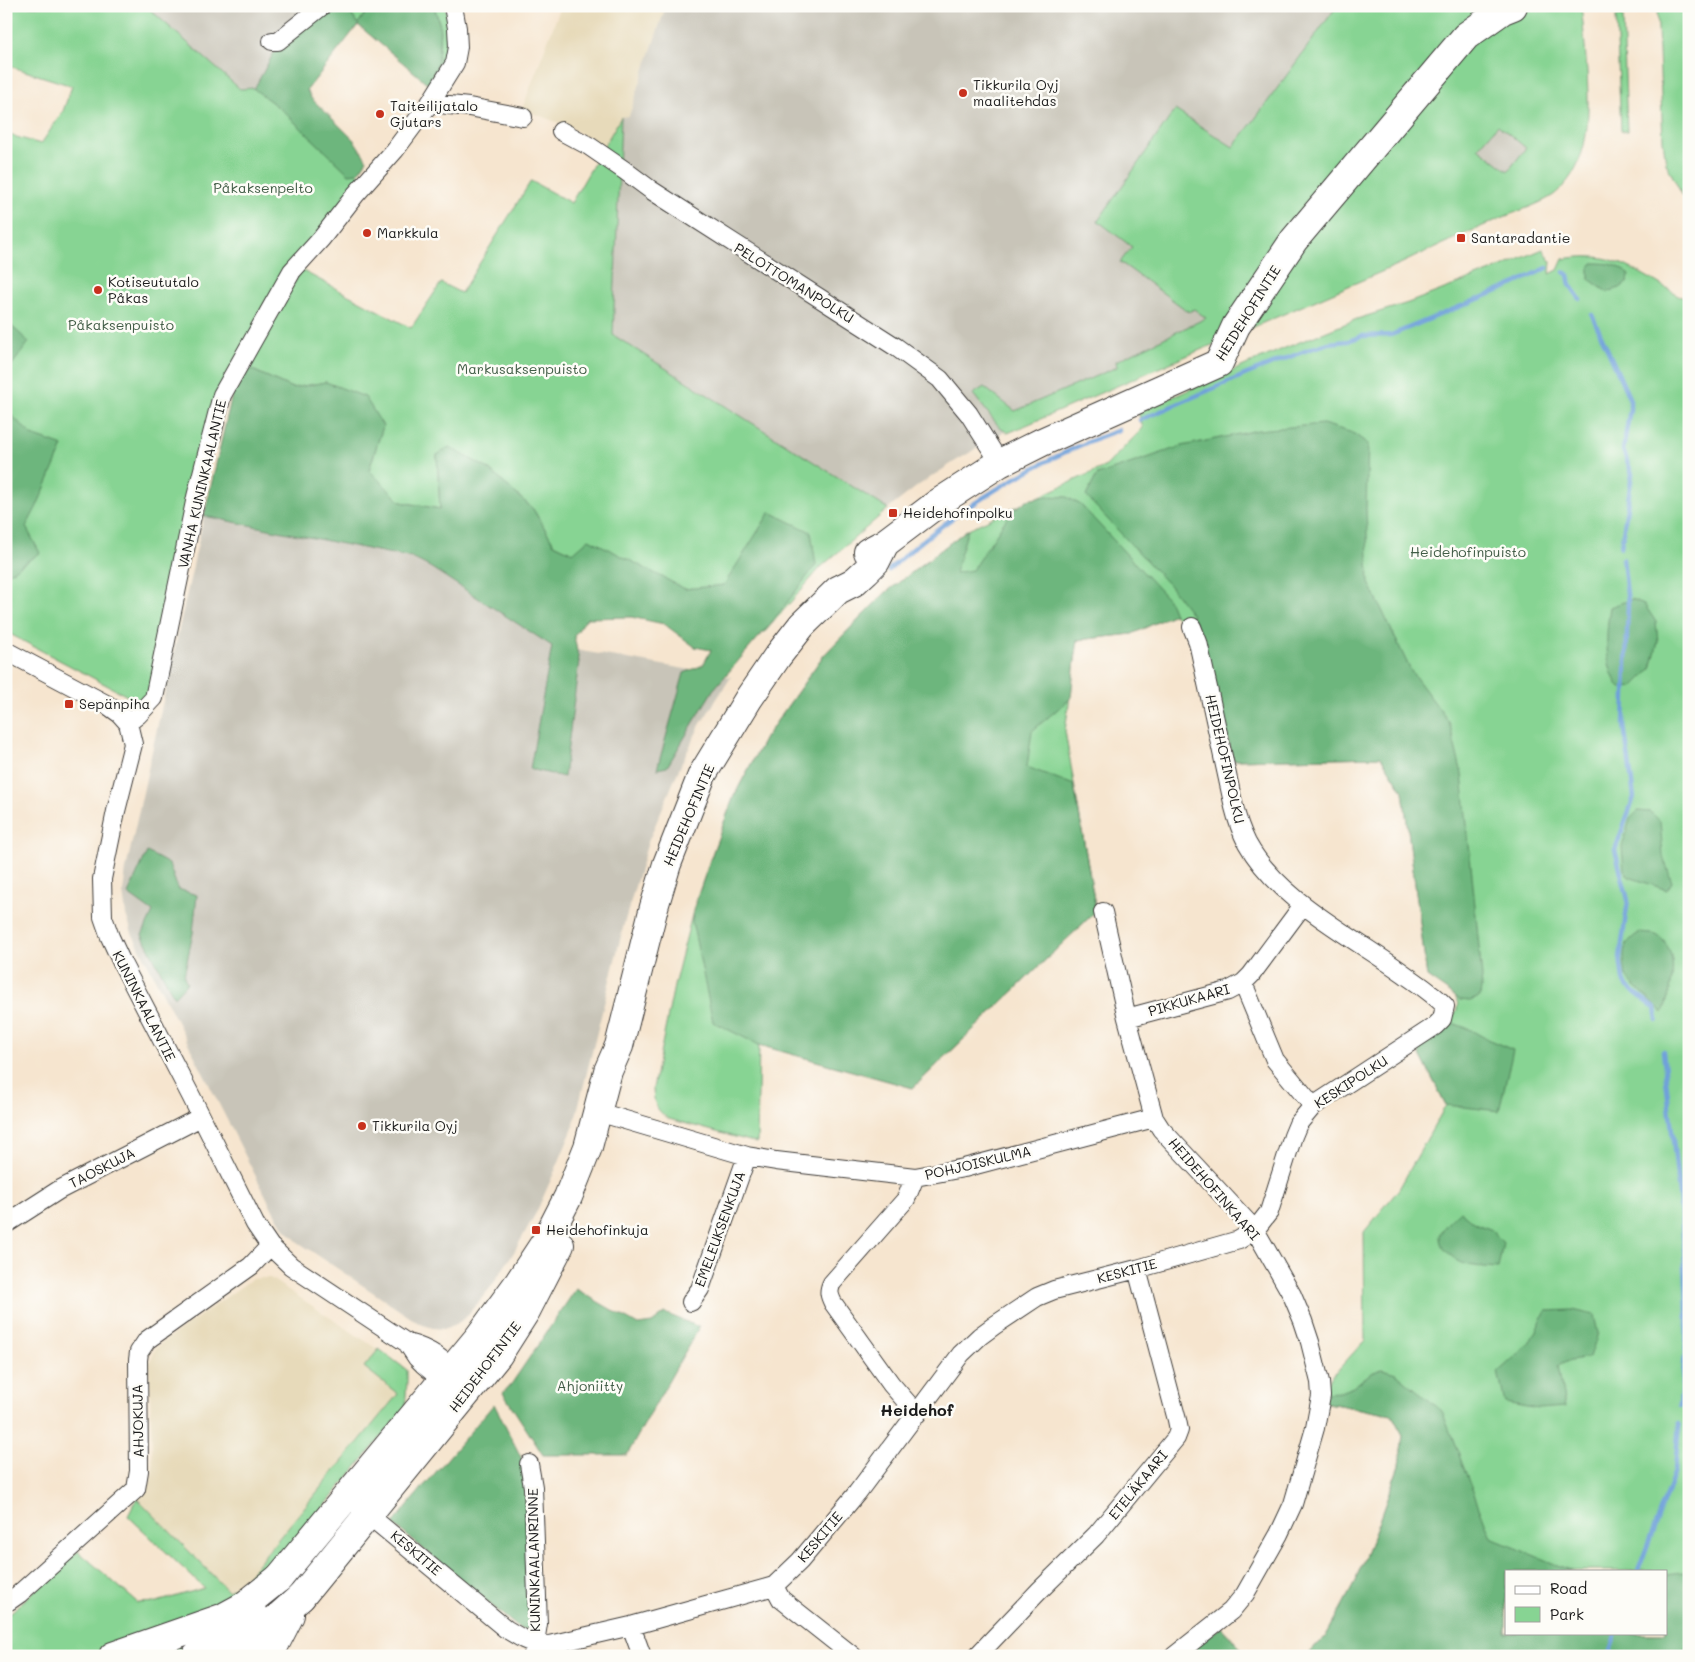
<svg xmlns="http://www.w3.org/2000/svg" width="1695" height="1662" font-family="Mali,sans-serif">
	<rect width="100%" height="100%" fill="#fdfcf7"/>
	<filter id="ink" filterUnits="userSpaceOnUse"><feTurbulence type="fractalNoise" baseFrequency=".02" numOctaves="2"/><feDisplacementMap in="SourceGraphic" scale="10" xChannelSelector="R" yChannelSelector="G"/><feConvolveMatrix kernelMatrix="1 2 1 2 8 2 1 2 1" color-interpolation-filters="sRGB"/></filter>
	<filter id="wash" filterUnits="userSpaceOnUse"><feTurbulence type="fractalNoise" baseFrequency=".0096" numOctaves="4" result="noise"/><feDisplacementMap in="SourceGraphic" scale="20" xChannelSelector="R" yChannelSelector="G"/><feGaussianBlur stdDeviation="1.12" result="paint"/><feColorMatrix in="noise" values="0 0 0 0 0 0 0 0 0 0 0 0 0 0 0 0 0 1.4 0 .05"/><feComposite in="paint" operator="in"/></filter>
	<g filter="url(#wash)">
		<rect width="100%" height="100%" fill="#f6e5cf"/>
		<path fill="#e7daba" d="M 561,6 L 666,6 L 629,117 L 621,117 L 604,146 L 567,126 L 522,109 Z
			M 260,1278 L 270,1278 L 397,1362 L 403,1371 L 403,1394 L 245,1582 L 228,1591 L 137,1498 L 147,1490 L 151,1481 L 153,1471 L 149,1365 L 155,1349 L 163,1342 L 252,1279 Z"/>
		<path fill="#c8c4b8" d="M 6,6 L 370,6 L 358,24 L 295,105 L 78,88 L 6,65 Z
			M 666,6 L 1581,6 L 1583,149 L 1006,431 L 954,462 L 919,485 L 888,509 L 613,335 L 621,117 L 629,116 Z
			M 204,516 L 412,558 L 430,567 L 553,646 L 731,677 L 700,725 L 679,769 L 648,842 L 624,924 L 573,1128 L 557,1166 L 537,1211 L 514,1252 L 491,1287 L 464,1319 L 456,1324 L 444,1329 L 433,1328 L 420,1324 L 298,1242 L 285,1229 L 274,1212 L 132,933 L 126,915 L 123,892 L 126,869 Z"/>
		<path fill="#87d493" stroke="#527858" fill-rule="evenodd" d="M 6,6 L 146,6 L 240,89 L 254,88 L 282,110 L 295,105 L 363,179 L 232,369 L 151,695 L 140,706 L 129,697 L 6,632 L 6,134 L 41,144 L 63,111 L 72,86 L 6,65 Z
			M 345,6 L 370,6 L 358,24 Z
			M 434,6 L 445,6 L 449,21 L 445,62 L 431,86 L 428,84 L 438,63 L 440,26 Z
			M 1337,6 L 1581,6 C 1584,28 1585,49 1587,71 C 1589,114 1592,163 1555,194 C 1545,202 1519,211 1506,216 C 1471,231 1437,246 1402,263 L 1008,433 L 1000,428 L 973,394 L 984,387 L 1015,411 L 1117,367 L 1116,361 L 1206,318 L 1194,309 L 1189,312 L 1120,262 L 1132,247 L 1098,221 L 1175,110 L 1233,147 L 1252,123 ZM 1498,125 L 1526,148 L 1508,171 L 1478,148 Z
			M 1657,6 L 1689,6 L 1689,209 L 1666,163 L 1663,141 Z
			M 1616,16 L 1623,16 L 1627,131 L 1621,131 Z
			M 621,117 L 613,335 L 888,509 L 821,567 L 764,633 L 692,588 L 685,589 L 573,553 L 554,544 L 533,509 L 487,468 L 437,455 L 440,509 L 401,502 L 369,470 L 383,426 L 326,382 L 292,388 L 248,368 L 301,270 L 411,328 L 441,283 L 461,293 L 531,181 L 571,203 Z
			M 1543,249 L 1551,261 L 1550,274 L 1558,270 L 1563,259 C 1581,256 1600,255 1617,262 C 1642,272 1665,288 1689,301 L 1689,1656 L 1307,1656 L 1326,1636 L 1353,1586 L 1375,1532 L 1399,1465 L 1403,1435 L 1392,1415 L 1323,1402 L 1326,1383 L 1365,1340 L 1364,1232 L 1399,1189 L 1446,1105 L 1416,1047 C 1429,1037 1470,1015 1454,995 C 1448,988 1435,982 1427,977 L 1403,791 L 1381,757 L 1233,760 L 1213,676 L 1182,623 L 1174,614 L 1132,634 L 1078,640 L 1065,731 L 1096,911 L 913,1088 L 759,1045 L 757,1143 L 669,1119 C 655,1109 654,1104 653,1088 L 674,986 L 694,907 L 714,849 L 734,796 L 765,738 L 823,656 L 884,594 L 968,529 L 1106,466 L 1143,428 L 1138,412 L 1285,348 L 1357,319 L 1408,303 L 1499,268 ZM 1506,1571 L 1666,1571 L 1666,1633 L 1506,1633 Z
			M 379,1349 L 407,1370 C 408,1383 405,1394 406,1407 L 277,1564 L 244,1597 L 90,1656 L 6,1656 L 6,1614 L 9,1614 L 78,1551 L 138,1603 L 157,1602 L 204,1588 L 128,1516 L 137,1498 L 228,1591 L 241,1584 L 398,1394 L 364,1367 Z
			M 207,1634 L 192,1646 L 176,1656 L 139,1656 Z"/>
		<path fill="#6db67d" stroke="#44694c" d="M 332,6 L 345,6 L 358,24 L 370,6 L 434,6 L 440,26 L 438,63 L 428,84 L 358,25 L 307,90 L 311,98 L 354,140 L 367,160 L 358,173 L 349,174 L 282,110 L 254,89 L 273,54 L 317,16 Z
			M 1593,263 C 1607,263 1620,264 1629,275 L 1628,282 L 1620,288 L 1607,292 L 1589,279 L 1589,268 Z
			M 6,321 L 29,342 L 6,373 Z
			M 248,368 L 292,388 L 326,382 L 365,397 L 383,426 L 369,470 L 401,502 L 440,509 L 437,455 L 449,447 L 487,468 L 533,509 L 554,544 L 573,553 L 589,539 L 685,589 L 724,585 L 770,512 L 811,532 L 816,565 L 772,622 L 713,690 L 667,767 L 657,769 L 684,673 L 703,665 L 711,650 L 695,647 L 664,624 L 631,617 L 587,618 L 574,636 L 579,661 L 564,777 L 530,769 L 552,646 L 430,567 L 412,558 L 204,516 L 232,395 Z
			M 6,410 L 32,435 L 63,446 L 37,506 L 26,527 L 40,553 L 6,575 Z
			M 1323,424 L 1353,433 L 1368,444 L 1366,508 L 1369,583 L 1411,671 L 1449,722 L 1462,774 L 1482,977 L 1480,997 L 1470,1001 L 1460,1000 L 1427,977 L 1403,791 L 1381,757 L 1233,760 L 1213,676 L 1192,615 L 1170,586 L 1086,496 L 1097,475 L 1182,446 L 1258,430 Z
			M 1047,496 L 1067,497 L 1081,505 L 1168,599 L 1174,614 L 1132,634 L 1077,640 L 1071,698 L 1032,731 L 1027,767 L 1074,785 L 1096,911 L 913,1088 L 759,1045 L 713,1022 L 692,921 L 694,907 L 714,849 L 734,796 L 765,738 L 823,656 L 884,594 L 968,529 L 955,573 L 972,570 L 1011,512 L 1027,500 Z
			M 1632,599 L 1644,604 L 1656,622 L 1658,642 L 1651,669 L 1633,687 L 1620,688 C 1603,666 1606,633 1610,607 Z
			M 1638,811 L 1651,812 L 1660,821 L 1663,856 L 1672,882 L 1667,890 L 1629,877 L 1624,870 L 1622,847 L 1630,819 Z
			M 147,852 L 169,864 L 178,889 L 197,895 L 193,933 L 184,976 L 187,983 L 174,997 L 142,935 L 153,912 L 128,894 Z
			M 1639,933 C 1645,934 1654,933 1658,936 C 1682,953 1671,991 1663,1013 L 1626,977 C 1624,957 1619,945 1639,933 Z
			M 1450,1022 L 1469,1029 L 1487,1039 L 1513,1050 L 1499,1111 L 1446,1105 L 1416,1047 Z
			M 1460,1211 L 1473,1222 L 1492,1230 L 1503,1243 L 1498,1268 C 1487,1267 1472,1267 1462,1263 C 1452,1258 1436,1245 1441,1233 C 1445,1224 1453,1218 1460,1211 Z
			M 576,1289 L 638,1325 L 652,1323 L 665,1313 L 699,1327 L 627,1455 L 543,1455 L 503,1393 L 512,1383 Z
			M 1573,1310 L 1594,1315 L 1598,1333 L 1590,1357 L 1570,1360 L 1558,1366 L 1565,1407 L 1538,1409 L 1505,1403 L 1498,1372 L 1529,1344 L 1546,1311 Z
			M 1382,1369 L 1396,1373 L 1442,1411 L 1491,1538 L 1572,1571 L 1506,1571 L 1506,1633 L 1666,1633 L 1666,1574 L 1683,1572 L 1689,1574 L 1689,1656 L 1307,1656 L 1326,1636 L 1353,1586 L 1375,1532 L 1399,1466 L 1403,1435 L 1392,1415 L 1323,1402 L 1325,1393 L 1340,1392 L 1353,1387 L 1371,1373 Z
			M 494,1404 L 524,1463 L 531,1623 L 526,1630 L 520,1629 L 393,1524 L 412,1500 Z
			M 1221,1627 L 1248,1656 L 1182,1656 Z"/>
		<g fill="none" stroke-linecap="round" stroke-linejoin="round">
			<path stroke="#6fa1da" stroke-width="4.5" d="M 1564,272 L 1568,275 L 1570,285 L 1580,299
				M 1592,315 L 1630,400 L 1630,409 L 1623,450 L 1632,474 L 1621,547
				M 1140,420 L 1247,374 L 1310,349 L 1329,343 L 1348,341 L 1362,336 L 1391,335 L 1510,286 L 1547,268
				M 1623,559 L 1628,603 L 1624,725 L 1634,797 L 1615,850 L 1628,900 L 1620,957 L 1623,980 L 1628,987 L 1655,1008 L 1657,1020
				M 889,570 C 949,513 1040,458 1119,430
				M 1663,1051 C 1672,1140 1686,1229 1687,1319 C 1687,1348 1682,1377 1680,1406
				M 1638,1571 L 1675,1471 L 1679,1424
				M 1608,1656 L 1616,1633"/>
		</g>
	</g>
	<g filter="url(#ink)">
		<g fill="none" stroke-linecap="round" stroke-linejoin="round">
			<g stroke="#3d3a37" stroke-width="20">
				<path id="street" d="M 272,41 L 278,41 L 322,6
					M 430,103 L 469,107 L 523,117
					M 561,131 L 589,146 L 624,170 L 651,190 L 896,347 L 940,379 L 969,414 L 1000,463
					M 6,651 L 106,704 L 120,714 L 128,723 L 133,744 L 116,811 L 102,879 L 103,917 L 110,937 L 123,965 L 191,1096 L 255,1224 L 270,1246 L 291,1266 L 407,1343 L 417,1358 L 423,1364 L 442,1380 L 451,1384
					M 128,723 L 138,715 L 154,698 L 196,497 L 222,395 L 292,271 L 321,239 L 356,194 L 395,150 L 430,103 L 455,63 L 458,47 L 457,28 L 453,6
					M 1103,912 L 1127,1018 L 1154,1118 L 1161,1129 L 1255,1230 L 1292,1295 L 1303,1321 L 1310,1342 L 1320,1382 L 1321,1396 L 1315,1428 L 1293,1504 L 1279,1534 L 1245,1594 L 1231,1611 L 1174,1656
					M 1243,983 L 1275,1060 L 1313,1106
					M 1127,1018 L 1228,991 L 1243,983 L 1251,975 L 1303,905
					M 598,1112 L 747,1156 L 776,1161 L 915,1177
					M 6,1224 L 59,1190 L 201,1117
					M 691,1302 L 700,1289 L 747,1156
					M 407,1343 C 427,1348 445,1359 457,1376
					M 917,1414 L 891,1384 L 833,1303 C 829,1295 828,1291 832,1283 L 906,1199 L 915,1177 L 964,1168 L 1154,1118
					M 529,1464 L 533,1487 L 538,1624 L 533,1655
					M 360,1508 L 506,1629 L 523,1639 L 535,1644 L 549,1645 L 631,1626 L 774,1586 L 800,1561 L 857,1493 L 961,1354 L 980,1336 L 995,1325 L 1037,1297 L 1054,1290 L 1137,1269 L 1239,1240 L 1255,1230 L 1269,1212 L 1293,1136 L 1298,1124 L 1313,1106 L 1435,1026 L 1442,1019 L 1445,1006 C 1433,993 1418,984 1403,973 C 1352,936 1278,900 1247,843 C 1241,831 1237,819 1234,807 L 1198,642 L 1192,627
					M 774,1586 L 781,1599 L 853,1656
					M 9,1601 L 19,1594 L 136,1489 L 139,1471 L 138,1360 L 139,1352 L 147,1340 L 251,1266 L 270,1246
					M 631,1626 L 642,1656
					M 977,1656 L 1039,1591 L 1096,1535 L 1176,1438 L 1179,1430 L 1177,1420 L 1137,1269"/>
			</g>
			<g stroke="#3d3a37" stroke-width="30">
				<path id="primary" d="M 868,552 L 885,543 L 938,503 L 1000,463 L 1042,442 L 1219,363 L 1236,326 L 1294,240 L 1466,36 L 1503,10 L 1513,6
					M 279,1578 L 478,1338 L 519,1282 L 544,1244 L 568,1197 L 588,1147 L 608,1071 L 619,1046 L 654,907 L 667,864 L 702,775 L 749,698 L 777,657 L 802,625 L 838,590 L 854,582 L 866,571 L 876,561 L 885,543
					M 301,1597 L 498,1355 L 526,1311 L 560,1245"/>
			</g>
			<g stroke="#3d3a37" stroke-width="30">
				<path id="highway" d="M 239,1649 L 258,1635 L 301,1597
					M 113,1656 L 222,1618 L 244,1606 L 279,1578
					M 196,1656 L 223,1639 L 253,1614
					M 269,1656 L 290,1615"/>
			</g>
			<use href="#street" stroke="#fff" stroke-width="18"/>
			<use href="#primary" stroke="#fff" stroke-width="28"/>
			<use href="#highway" stroke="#fff" stroke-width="28"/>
		</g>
	</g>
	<g fill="#c8321e" stroke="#fdfcf7" stroke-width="2">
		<circle cx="963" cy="93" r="5"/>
		<circle cx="380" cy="114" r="5"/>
		<circle cx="367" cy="233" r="5"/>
		<rect x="1456" y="233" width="10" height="10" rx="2.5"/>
		<circle cx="98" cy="290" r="5"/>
		<rect x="888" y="508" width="10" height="10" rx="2.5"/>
		<rect x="64" y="699" width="10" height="10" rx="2.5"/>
		<circle cx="362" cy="1126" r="5"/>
		<rect x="531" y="1225" width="10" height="10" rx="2.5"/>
	</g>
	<g text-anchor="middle" stroke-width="5" stroke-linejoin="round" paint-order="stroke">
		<g font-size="14" fill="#1c1c1c" stroke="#fdfcf7" text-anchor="start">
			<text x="973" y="90">Tikkurila Oyj<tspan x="973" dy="16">maalitehdas</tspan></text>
			<text x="390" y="111">Taiteilijatalo<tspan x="390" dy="16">Gjutars</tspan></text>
			<text x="377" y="238">Markkula</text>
			<text x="1471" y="243">Santaradantie</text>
			<text x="108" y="287">Kotiseututalo<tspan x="108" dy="16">Påkas</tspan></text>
			<text x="903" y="518">Heidehofinpolku</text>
			<text x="79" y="709">Sepänpiha</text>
			<text x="372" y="1131">Tikkurila Oyj</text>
			<text x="546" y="1235">Heidehofinkuja</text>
		</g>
		<g font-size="14" fill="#415c46" stroke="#fdfcf7">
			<text x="263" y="193">Påkaksenpelto</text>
			<text x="121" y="330">Påkaksenpuisto</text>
			<text x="522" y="374">Markusaksenpuisto</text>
			<text x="1468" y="557">Heidehofinpuisto</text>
			<text x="590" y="1391">Ahjoniitty</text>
		</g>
		<g font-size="14" fill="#1c1c1c" stroke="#fdfcf7">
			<text transform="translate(794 283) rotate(32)" y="5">PELOTTOMANPOLKU</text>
			<text transform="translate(1248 313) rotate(-58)" y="5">HEIDEHOFINTIE</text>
			<text transform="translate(202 484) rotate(-77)" y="5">VANHA KUNINKAALANTIE</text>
			<text transform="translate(1225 759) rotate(77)" y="5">HEIDEHOFINPOLKU</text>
			<text transform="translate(689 815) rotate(-67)" y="5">HEIDEHOFINTIE</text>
			<text transform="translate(1189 1000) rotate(-16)" y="5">PIKKUKAARI</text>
			<text transform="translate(144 1006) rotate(63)" y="5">KUNINKAALANTIE</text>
			<text transform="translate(1351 1082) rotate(-33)" y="5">KESKIPOLKU</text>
			<text transform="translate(978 1163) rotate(-13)" y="5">POHJOISKULMA</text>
			<text transform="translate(102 1168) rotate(-27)" y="5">TAOSKUJA</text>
			<text transform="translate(1214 1189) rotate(49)" y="5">HEIDEHOFINKAARI</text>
			<text transform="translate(720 1229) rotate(-70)" y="5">EMELEUKSENKUJA</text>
			<text transform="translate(1127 1271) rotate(-15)" y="5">KESKITIE</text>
			<text transform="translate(485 1367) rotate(-53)" y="5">HEIDEHOFINTIE</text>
			<text transform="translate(138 1421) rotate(-91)" y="5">AHJOKUJA</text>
			<text transform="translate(1138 1485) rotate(-51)" y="5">ETELÄKAARI</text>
			<text transform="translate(820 1537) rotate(-50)" y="5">KESKITIE</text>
			<text transform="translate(416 1553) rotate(40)" y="5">KESKITIE</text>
			<text transform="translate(534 1560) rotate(-91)" y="5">KUNINKAALANRINNE</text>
		</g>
		<g font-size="16" font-weight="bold" fill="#1c1c1c" stroke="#fdfcf7">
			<text x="917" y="1416">Heidehof</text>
		</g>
	</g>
	<rect width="1695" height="1662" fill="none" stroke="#fdfcf7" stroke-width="25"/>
	<rect x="1505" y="1570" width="162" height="65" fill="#fdfcf7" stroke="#a3a29f"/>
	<rect x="1515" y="1586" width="25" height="8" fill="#ffffff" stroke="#a3a29f"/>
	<text x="1550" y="1594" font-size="15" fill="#1c1c1c">Road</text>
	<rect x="1515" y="1607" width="25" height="15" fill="#87d493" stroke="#a3a29f"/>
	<text x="1550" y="1620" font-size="15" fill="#1c1c1c">Park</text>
</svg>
